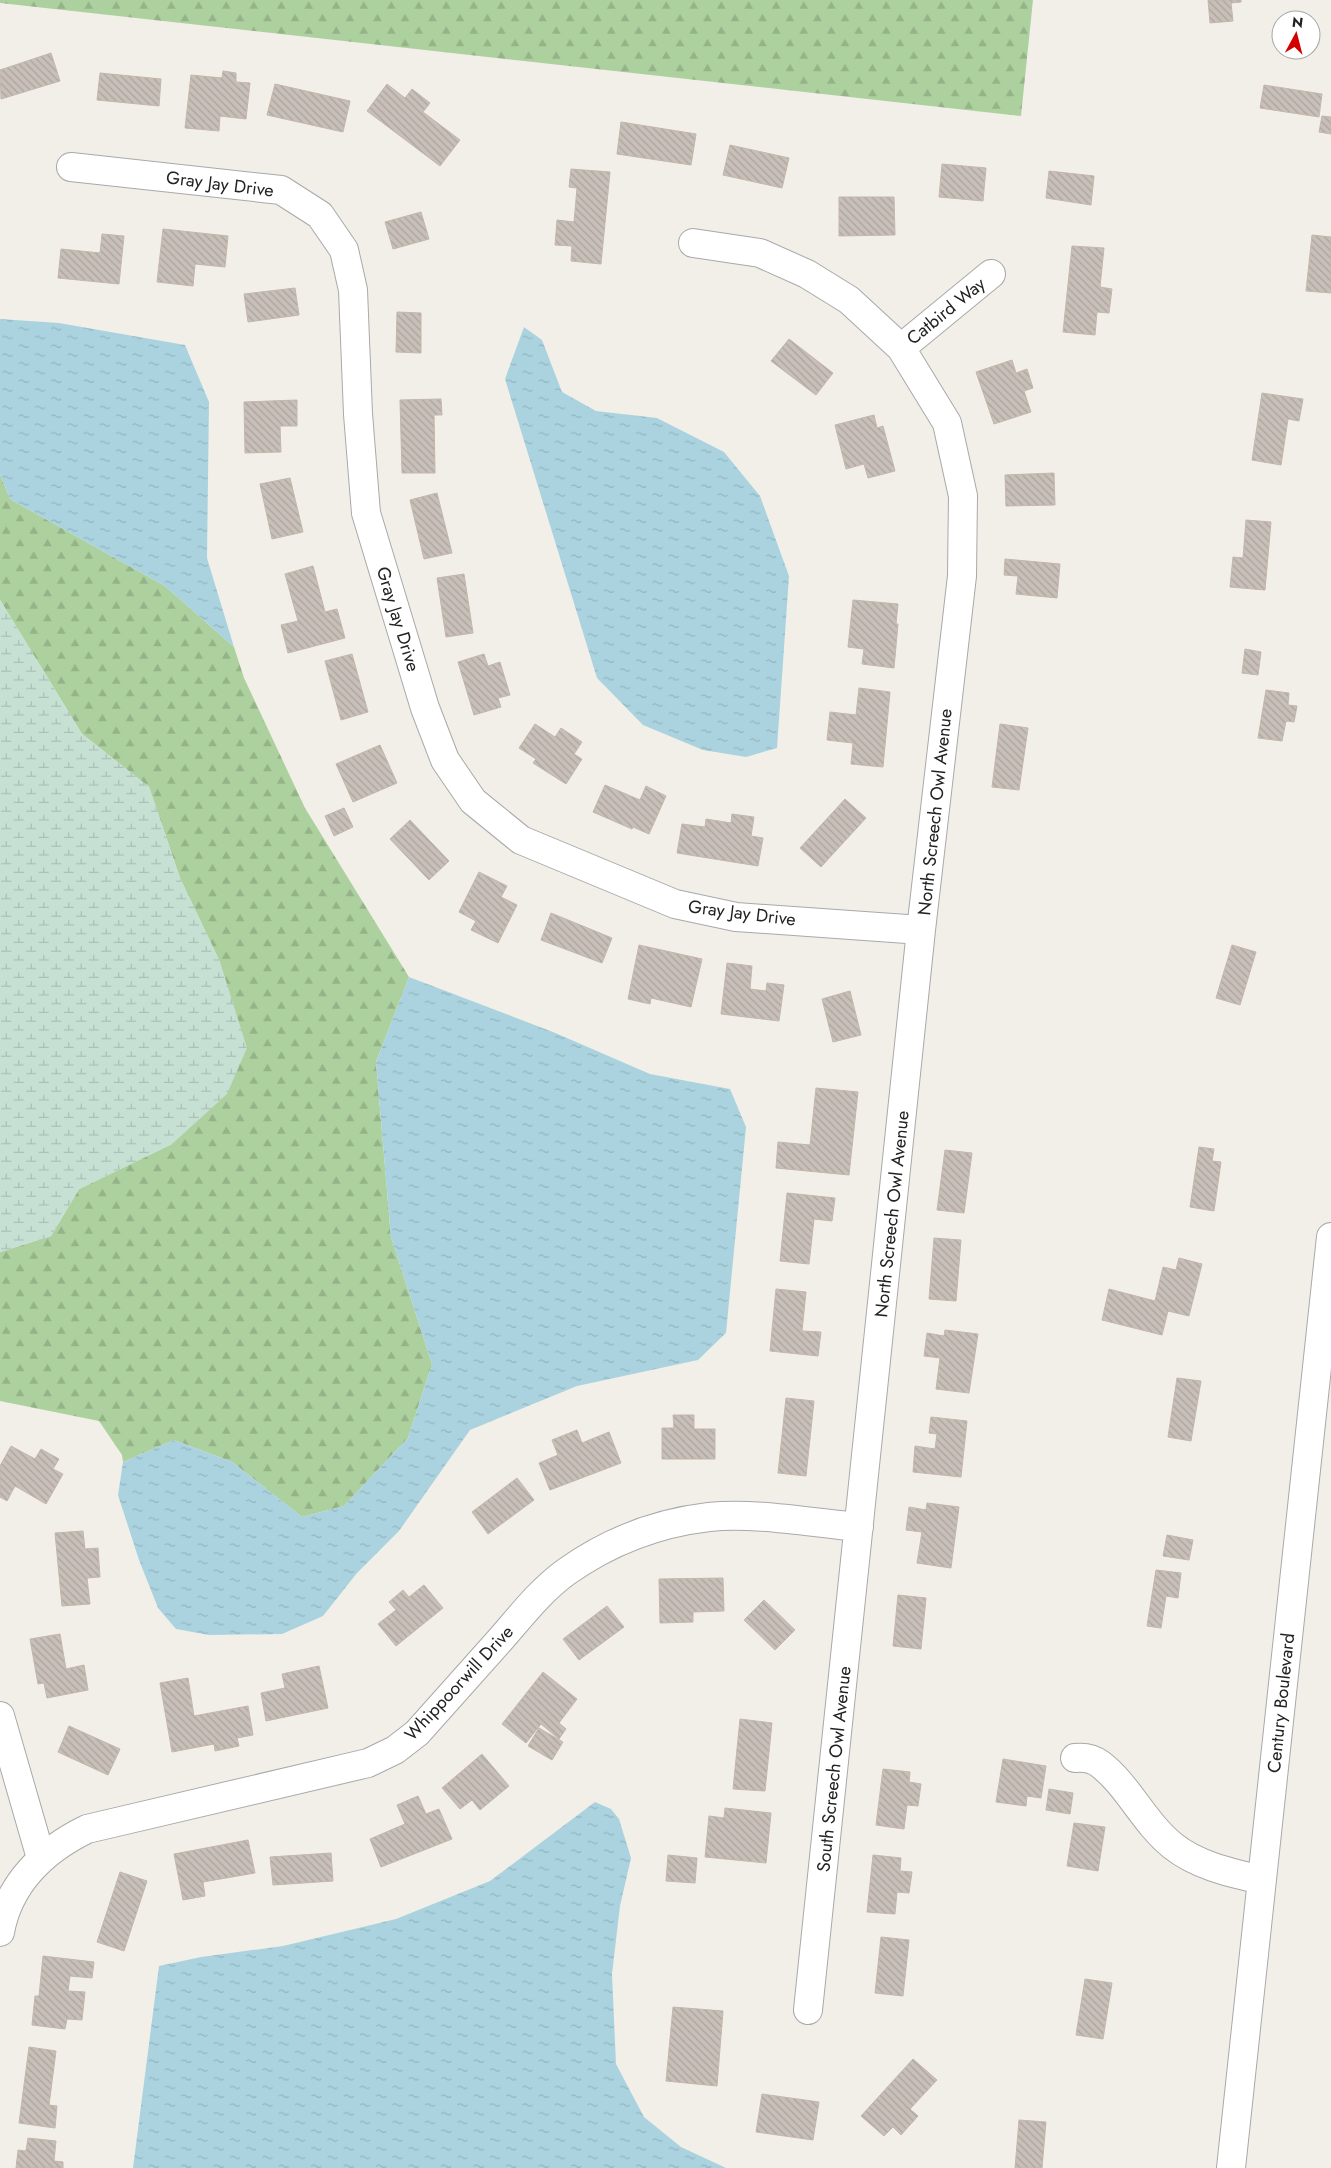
<svg xmlns="http://www.w3.org/2000/svg" width="1331" height="2168" font-family="Jost,sans-serif">
	<defs>
		<pattern id="forest-firs" width="22" height="20" patternUnits="userSpaceOnUse" patternTransform="scale(1.25)"><rect width="22" height="20" fill="#add19e"/><path d="M5 1l3.5 6h-7zM16 11l3.5 6h-7z" fill="#95b388"/></pattern>
		<pattern id="wetland-marsh" width="20" height="14" patternUnits="userSpaceOnUse" patternTransform="scale(1.25)"><rect width="20" height="14" fill="#c6e0d4"/><path d="M1 5h8M5 5V1M11 12h8M15 12V8" fill="none" stroke="#aac0b6"/></pattern>
		<pattern id="water-ripples" width="26" height="14" patternUnits="userSpaceOnUse" patternTransform="scale(1.25)"><rect width="26" height="14" fill="#aad3df"/><path d="M2 4q2-2 4 0t4 0M15 11q2-2 4 0t4 0" fill="none" stroke="#92b5bf"/></pattern>
		<pattern id="building-back-hatch" width="6" height="6" patternUnits="userSpaceOnUse" patternTransform="scale(1.25)"><rect width="6" height="6" fill="#c7bfb8"/><path d="M-1 5l2 2M0 0l6 6M5-1l2 2" fill="none" stroke="#aba49e"/></pattern>
	</defs>
	<rect width="100%" height="100%" fill="#f2efe9"/>
	<path fill="url(#forest-firs)" d="M 0,0 L 1033,0 L 1021,116 L 0,3 Z
		M 0,474 L 10,499 L 165,586 L 234,647 L 244,678 L 305,808 L 409,977 L 376,1062 L 391,1237 L 432,1364 L 408,1438 L 344,1506 L 302,1517 L 232,1462 L 174,1440 L 123,1462 L 122,1455 L 99,1421 L 0,1401 L 0,1252 L 51,1236 L 79,1189 L 172,1144 L 220,962 L 180,878 L 149,787 L 82,734 L 0,600 Z"/>
	<path fill="url(#wetland-marsh)" d="M 0,600 L 82,734 L 149,787 L 180,878 L 220,962 L 247,1048 L 227,1094 L 172,1144 L 79,1189 L 51,1236 L 0,1252 Z"/>
	<path fill="url(#water-ripples)" d="M 0,319 L 59,323 L 185,345 L 209,402 L 207,558 L 234,647 L 165,586 L 10,499 L 0,474 Z
		M 524,327 L 542,340 L 562,392 L 596,411 L 657,418 L 724,452 L 760,496 L 789,576 L 777,748 L 746,757 L 703,750 L 643,725 L 597,678 L 505,379 Z
		M 409,977 L 553,1032 L 650,1074 L 730,1089 L 746,1127 L 726,1333 L 698,1360 L 577,1386 L 470,1430 L 399,1531 L 357,1573 L 323,1616 L 282,1634 L 209,1635 L 176,1629 L 158,1608 L 139,1560 L 118,1495 L 123,1462 L 174,1440 L 232,1462 L 302,1517 L 344,1506 L 408,1438 L 432,1364 L 391,1237 L 376,1062 Z
		M 595,1802 L 611,1809 L 619,1819 L 631,1858 L 620,1906 L 612,1974 L 616,2064 L 644,2117 L 681,2147 L 726,2168 L 133,2168 L 159,1966 L 201,1957 L 283,1946 L 396,1919 L 490,1881 Z"/>
	<path fill="url(#building-back-hatch)" stroke="#c4b6ab" d="M 1208,0 L 1241,0 L 1241,2 L 1231,3 L 1233,21 L 1210,23 Z
		M 51,53 L 60,81 L 1,99 L 0,70 Z
		M 223,71 L 236,73 L 236,82 L 250,83 L 246,119 L 220,116 L 219,131 L 185,128 L 191,75 L 222,78 Z
		M 100,73 L 161,79 L 159,106 L 97,100 Z
		M 275,84 L 350,101 L 343,132 L 267,115 Z
		M 387,84 L 405,98 L 412,89 L 430,103 L 423,112 L 460,140 L 440,166 L 367,111 Z
		M 1264,85 L 1322,94 L 1319,117 L 1260,108 Z
		M 1322,116 L 1331,117 L 1331,134 L 1319,132 Z
		M 621,122 L 696,134 L 691,165 L 617,154 Z
		M 730,145 L 789,158 L 782,188 L 723,175 Z
		M 942,164 L 986,168 L 983,201 L 939,197 Z
		M 571,169 L 610,172 L 601,264 L 571,261 L 572,246 L 555,245 L 557,220 L 574,222 L 577,188 L 569,187 Z
		M 1049,171 L 1094,176 L 1091,205 L 1046,198 Z
		M 839,197 L 894,197 L 895,235 L 839,236 Z
		M 421,212 L 429,239 L 393,249 L 385,222 Z
		M 163,229 L 228,236 L 225,267 L 195,264 L 193,286 L 157,282 Z
		M 102,234 L 124,236 L 119,284 L 58,278 L 61,249 L 100,253 Z
		M 1312,235 L 1331,237 L 1331,293 L 1306,291 Z
		M 1072,246 L 1104,248 L 1100,287 L 1112,289 L 1109,313 L 1097,312 L 1095,335 L 1063,332 Z
		M 295,288 L 299,315 L 248,322 L 244,294 Z
		M 397,312 L 421,313 L 421,353 L 396,352 Z
		M 789,339 L 833,373 L 816,395 L 771,361 Z
		M 1012,360 L 1016,373 L 1027,369 L 1033,388 L 1024,391 L 1031,412 L 994,424 L 976,372 Z
		M 1262,393 L 1303,399 L 1299,421 L 1288,419 L 1281,465 L 1252,460 Z
		M 441,399 L 442,415 L 434,415 L 435,473 L 402,473 L 400,400 Z
		M 297,400 L 297,426 L 280,426 L 281,452 L 245,453 L 244,402 Z
		M 874,415 L 877,428 L 883,426 L 895,471 L 868,478 L 864,464 L 846,469 L 835,425 Z
		M 1054,473 L 1055,505 L 1006,506 L 1005,475 Z
		M 290,478 L 303,532 L 272,539 L 260,484 Z
		M 437,493 L 452,553 L 424,559 L 410,500 Z
		M 1246,520 L 1271,522 L 1265,590 L 1230,587 L 1233,557 L 1243,558 Z
		M 1005,559 L 1060,564 L 1057,598 L 1016,594 L 1018,576 L 1004,575 Z
		M 313,566 L 325,612 L 337,609 L 345,638 L 288,653 L 281,625 L 298,621 L 285,574 Z
		M 464,574 L 473,633 L 446,637 L 437,578 Z
		M 853,600 L 898,604 L 896,624 L 898,624 L 894,668 L 862,664 L 864,649 L 848,647 Z
		M 1245,649 L 1261,652 L 1258,675 L 1242,673 Z
		M 352,654 L 368,712 L 341,720 L 325,661 Z
		M 484,654 L 488,666 L 500,662 L 510,695 L 498,698 L 501,707 L 474,715 L 458,662 Z
		M 859,688 L 890,692 L 883,767 L 851,764 L 853,743 L 827,740 L 830,712 L 856,715 Z
		M 1266,690 L 1289,693 L 1288,705 L 1297,706 L 1294,722 L 1286,721 L 1282,741 L 1258,738 Z
		M 535,724 L 555,737 L 561,728 L 582,742 L 574,754 L 582,759 L 566,784 L 533,763 L 536,759 L 519,748 Z
		M 1000,724 L 1028,728 L 1019,790 L 992,787 Z
		M 380,745 L 397,783 L 353,802 L 336,764 Z
		M 605,785 L 640,800 L 646,786 L 666,796 L 649,834 L 633,827 L 632,829 L 593,812 Z
		M 845,799 L 866,818 L 821,867 L 800,848 Z
		M 344,808 L 353,827 L 334,836 L 325,816 Z
		M 732,814 L 754,817 L 751,836 L 763,838 L 758,866 L 677,853 L 682,824 L 705,827 L 706,819 L 731,823 Z
		M 410,820 L 449,861 L 429,880 L 390,839 Z
		M 479,872 L 507,886 L 501,897 L 517,905 L 498,943 L 471,930 L 476,921 L 459,912 Z
		M 551,913 L 612,938 L 602,963 L 541,940 Z
		M 639,945 L 702,959 L 691,1007 L 651,998 L 650,1004 L 628,999 Z
		M 1232,945 L 1256,952 L 1240,1005 L 1216,998 Z
		M 727,963 L 752,966 L 750,989 L 766,991 L 767,983 L 784,985 L 779,1021 L 721,1014 Z
		M 850,991 L 861,1035 L 833,1042 L 822,999 Z
		M 816,1088 L 858,1092 L 849,1175 L 776,1168 L 778,1142 L 810,1145 Z
		M 1199,1147 L 1214,1149 L 1212,1161 L 1221,1162 L 1214,1211 L 1190,1207 Z
		M 945,1150 L 972,1153 L 964,1213 L 937,1210 Z
		M 787,1193 L 835,1198 L 832,1221 L 814,1219 L 809,1264 L 780,1261 Z
		M 934,1238 L 961,1240 L 956,1301 L 929,1299 Z
		M 1179,1258 L 1202,1264 L 1189,1316 L 1168,1311 L 1162,1335 L 1102,1320 L 1109,1289 L 1155,1301 L 1163,1267 L 1176,1270 Z
		M 776,1289 L 806,1292 L 802,1331 L 821,1332 L 818,1356 L 770,1351 Z
		M 945,1330 L 978,1334 L 969,1393 L 936,1389 L 940,1358 L 924,1356 L 927,1333 L 944,1336 Z
		M 1177,1378 L 1201,1381 L 1191,1441 L 1168,1437 Z
		M 786,1398 L 814,1401 L 806,1476 L 778,1473 Z
		M 673,1415 L 694,1415 L 694,1429 L 715,1429 L 715,1459 L 662,1459 L 662,1428 L 674,1428 Z
		M 931,1417 L 967,1421 L 961,1477 L 913,1472 L 915,1446 L 935,1449 L 937,1434 L 929,1433 Z
		M 577,1430 L 582,1443 L 609,1432 L 621,1463 L 550,1490 L 539,1463 L 558,1455 L 552,1440 Z
		M 11,1446 L 35,1459 L 41,1449 L 59,1459 L 53,1469 L 63,1474 L 46,1504 L 15,1486 L 7,1501 L 0,1497 L 0,1466 Z
		M 517,1478 L 534,1500 L 488,1534 L 472,1512 Z
		M 927,1503 L 959,1507 L 951,1568 L 917,1563 L 922,1532 L 906,1530 L 909,1507 L 926,1510 Z
		M 83,1531 L 85,1549 L 98,1548 L 100,1577 L 87,1578 L 90,1604 L 62,1606 L 55,1533 Z
		M 1167,1535 L 1193,1540 L 1189,1560 L 1163,1556 Z
		M 1156,1570 L 1181,1573 L 1178,1598 L 1166,1596 L 1161,1628 L 1147,1626 Z
		M 723,1578 L 724,1611 L 693,1612 L 693,1622 L 660,1623 L 659,1579 Z
		M 424,1585 L 443,1608 L 396,1646 L 378,1624 L 396,1610 L 389,1602 L 403,1590 L 409,1597 Z
		M 898,1595 L 926,1598 L 921,1649 L 893,1646 Z
		M 764,1600 L 795,1630 L 775,1650 L 744,1620 Z
		M 607,1606 L 624,1627 L 579,1660 L 563,1639 Z
		M 60,1634 L 66,1669 L 84,1665 L 88,1690 L 47,1698 L 44,1683 L 38,1684 L 30,1639 Z
		M 319,1666 L 328,1708 L 266,1721 L 261,1693 L 285,1688 L 282,1674 Z
		M 543,1672 L 577,1699 L 559,1723 L 566,1729 L 559,1739 L 541,1724 L 526,1743 L 502,1724 Z
		M 188,1678 L 194,1716 L 248,1706 L 253,1735 L 237,1738 L 239,1746 L 215,1751 L 214,1744 L 172,1752 L 160,1683 Z
		M 740,1719 L 772,1723 L 765,1791 L 733,1789 Z
		M 69,1726 L 120,1749 L 108,1775 L 58,1752 Z
		M 539,1728 L 563,1742 L 552,1760 L 528,1746 Z
		M 482,1754 L 509,1786 L 480,1810 L 472,1800 L 460,1809 L 442,1788 Z
		M 1003,1759 L 1046,1766 L 1041,1798 L 1027,1796 L 1026,1806 L 996,1802 Z
		M 883,1769 L 910,1772 L 909,1782 L 921,1784 L 918,1806 L 907,1805 L 904,1829 L 876,1825 Z
		M 1049,1789 L 1073,1793 L 1070,1814 L 1046,1810 Z
		M 418,1796 L 426,1814 L 439,1809 L 452,1839 L 381,1867 L 370,1839 L 405,1824 L 397,1805 Z
		M 725,1808 L 771,1813 L 766,1863 L 705,1857 L 709,1816 L 724,1818 Z
		M 1074,1823 L 1105,1827 L 1098,1871 L 1067,1866 Z
		M 248,1840 L 255,1873 L 203,1882 L 205,1896 L 183,1900 L 174,1854 Z
		M 331,1853 L 333,1881 L 273,1885 L 270,1857 Z
		M 668,1855 L 697,1858 L 695,1883 L 666,1881 Z
		M 873,1855 L 901,1858 L 900,1871 L 912,1872 L 909,1893 L 897,1892 L 895,1914 L 867,1912 Z
		M 120,1872 L 147,1881 L 124,1951 L 97,1942 Z
		M 881,1937 L 909,1940 L 903,1996 L 875,1993 Z
		M 43,1956 L 94,1962 L 92,1978 L 70,1976 L 68,1991 L 85,1992 L 82,2020 L 67,2019 L 65,2029 L 32,2025 L 35,1996 L 39,1996 Z
		M 1085,1979 L 1112,1983 L 1103,2039 L 1076,2035 Z
		M 673,2007 L 723,2011 L 717,2086 L 666,2081 Z
		M 29,2047 L 56,2051 L 49,2105 L 57,2106 L 55,2128 L 19,2123 Z
		M 913,2059 L 937,2080 L 910,2109 L 918,2116 L 901,2135 L 893,2127 L 884,2136 L 861,2116 Z
		M 762,2094 L 819,2102 L 813,2140 L 756,2132 Z
		M 1019,2120 L 1046,2122 L 1042,2168 L 1015,2168 Z
		M 28,2138 L 56,2141 L 54,2161 L 63,2162 L 63,2168 L 16,2168 L 18,2150 L 26,2151 Z"/>
	<g fill="none" stroke-linecap="round" stroke-linejoin="round">
		<g stroke="#a9a9a9" stroke-width="30">
			<path id="minor" d="M 71,167 L 281,190 L 320,215 L 344,250 L 353,290 L 358,414 L 366,513 L 425,708 L 445,760 L 473,801 L 521,840 L 675,904 L 736,917 L 921,930
				M 693,243 L 760,253 L 807,274 L 849,300 L 901,348 L 947,423 L 963,496 L 962,576 L 921,930 L 808,2010
				M 901,348 L 991,274
				M 0,1716 L 41,1858
				M 1075,1758 C 1084,1757 1092,1758 1100,1764 C 1128,1785 1144,1823 1173,1846 C 1198,1866 1232,1873 1262,1880
				M 0,1932 C 9,1883 44,1850 87,1829 L 368,1763 L 395,1750 L 417,1733 C 445,1702 472,1671 500,1640 C 521,1616 540,1591 566,1572 C 608,1542 657,1523 709,1517 C 755,1512 812,1523 859,1527
				M 1231,2168 L 1331,1237"/>
		</g>
		<use href="#minor" stroke="#fff" stroke-width="28"/>
	</g>
	<g text-anchor="middle" stroke-width="5" stroke-linejoin="round" paint-order="stroke">
		<g font-size="18" fill="#222" stroke="#fff">
			<text transform="translate(220 184) rotate(7)" y="6">Gray Jay Drive</text>
			<text transform="translate(946 311) rotate(-39)" y="6">Catbird Way</text>
			<text transform="translate(398 619) rotate(73)" y="6">Gray Jay Drive</text>
			<text transform="translate(935 812) rotate(-84)" y="6">North Screech Owl Avenue</text>
			<text transform="translate(742 913) rotate(7)" y="6">Gray Jay Drive</text>
			<text transform="translate(892 1214) rotate(-84)" y="6">North Screech Owl Avenue</text>
			<text transform="translate(459 1683) rotate(-47)" y="6">Whippoorwill Drive</text>
			<text transform="translate(1281 1703) rotate(-84)" y="6">Century Boulevard</text>
			<text transform="translate(834 1769) rotate(-84)" y="6">South Screech Owl Avenue</text>
		</g>
	</g>
	<g transform="translate(1296 35) rotate(7)"><circle r="24" fill="#ffffff" stroke="#a7a7a7"/>
	<path d="M0-4L9 19L0 12L-9 19Z" fill="#d40000"/>
	<text y="-8" font-size="14" font-weight="bold" text-anchor="middle" fill="#222222">N</text>
	</g>
</svg>
